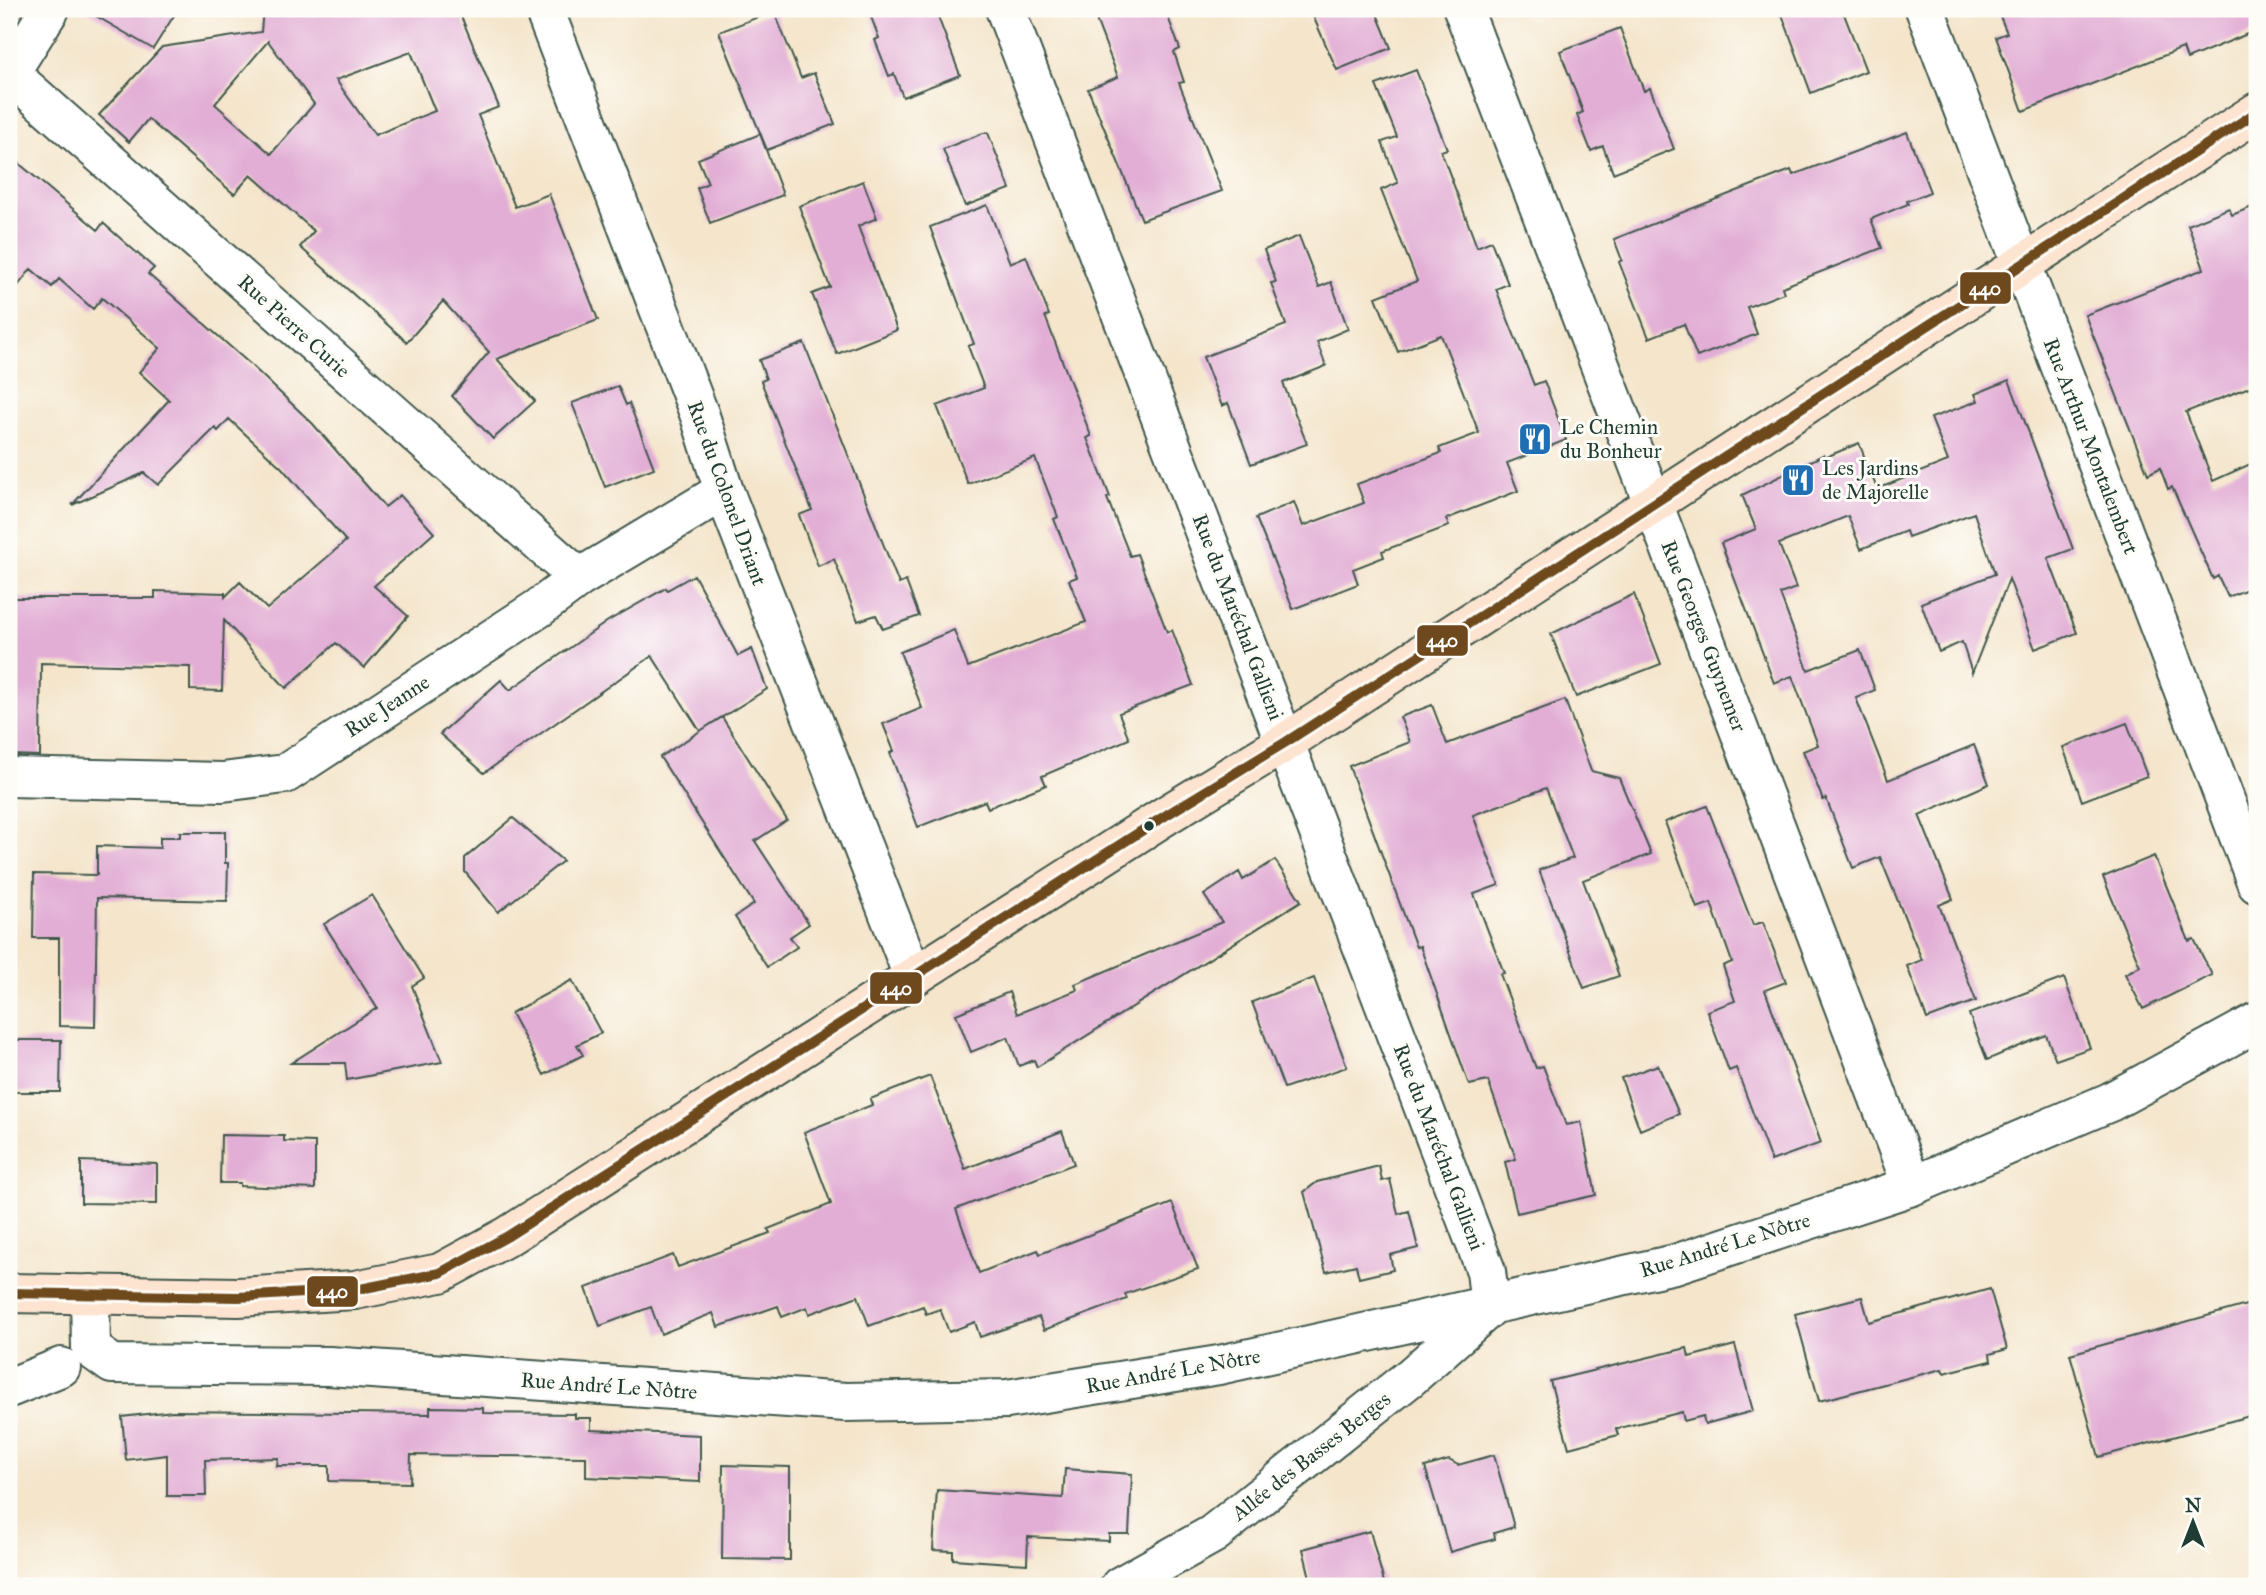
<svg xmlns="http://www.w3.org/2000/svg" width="2266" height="1595" font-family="'IM FELL Great Primer',serif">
	<rect width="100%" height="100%" fill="#fdfcf7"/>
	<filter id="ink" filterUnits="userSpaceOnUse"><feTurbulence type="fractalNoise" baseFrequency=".0143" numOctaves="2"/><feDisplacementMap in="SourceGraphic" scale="14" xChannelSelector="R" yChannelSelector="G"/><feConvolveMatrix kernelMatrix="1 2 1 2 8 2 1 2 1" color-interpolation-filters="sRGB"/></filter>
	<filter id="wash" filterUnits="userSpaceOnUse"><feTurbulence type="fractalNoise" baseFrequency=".00686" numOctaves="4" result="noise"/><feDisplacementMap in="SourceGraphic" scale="28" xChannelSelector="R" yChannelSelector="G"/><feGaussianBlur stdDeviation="1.57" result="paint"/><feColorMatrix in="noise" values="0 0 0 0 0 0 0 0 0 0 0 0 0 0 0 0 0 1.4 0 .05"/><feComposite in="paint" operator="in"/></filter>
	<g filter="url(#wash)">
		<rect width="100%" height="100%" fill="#f4e5cb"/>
		<g id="blocks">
			<path fill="#e2aed5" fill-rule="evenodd" d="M 84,9 L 178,9 L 153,49 Z
				M 263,9 L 458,9 L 499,107 L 478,115 L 515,207 L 549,194 L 598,320 L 497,359 L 535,401 L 493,439 L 452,396 L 489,352 L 443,301 L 407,342 L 300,247 L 314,231 L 251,175 L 234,194 L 148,119 L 129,142 L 99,115 L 162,47 L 261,32 ZM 268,41 L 314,104 L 271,154 L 215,104 ZM 411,52 L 435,111 L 375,135 L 336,80 Z
				M 868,9 L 935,9 L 960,75 L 903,97 L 894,74 L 889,76 L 875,40 L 879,38 Z
				M 1092,9 L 1165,9 L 1180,49 L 1174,52 L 1184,82 L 1179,83 L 1222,191 L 1142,220 L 1088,89 L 1118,77 Z
				M 1332,9 L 1375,9 L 1391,48 L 1337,70 L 1313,16 Z
				M 1780,9 L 1842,9 L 1866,71 L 1811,93 Z
				M 1997,9 L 2257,9 L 2257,30 L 2187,59 L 2183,48 L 2023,111 L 1996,37 L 2007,33 Z
				M 774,11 L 801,78 L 814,73 L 835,124 L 767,150 L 719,32 Z
				M 1620,28 L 1644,91 L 1650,88 L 1674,149 L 1613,173 L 1603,146 L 1591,151 L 1577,115 L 1583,112 L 1560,51 Z
				M 1416,70 L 1447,149 L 1441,151 L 1477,247 L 1491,241 L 1508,284 L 1496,289 L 1534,385 L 1544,381 L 1566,440 L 1507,463 L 1518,491 L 1446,519 L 1449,526 L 1382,551 L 1384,557 L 1353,569 L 1358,584 L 1293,609 L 1256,518 L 1294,502 L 1303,526 L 1364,503 L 1357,484 L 1441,453 L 1439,448 L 1479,433 L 1441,335 L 1398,352 L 1376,297 L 1417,281 L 1381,190 L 1398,183 L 1382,142 L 1397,137 L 1376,85 Z
				M 1907,132 L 1930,192 L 1907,201 L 1908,204 L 1871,219 L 1882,248 L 1782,287 L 1784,293 L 1747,307 L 1757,334 L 1697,357 L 1684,324 L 1649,338 L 1619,262 L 1622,260 L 1614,239 L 1791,170 L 1793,175 Z
				M 983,133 L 988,133 L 1010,189 L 965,206 L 943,149 Z
				M 760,134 L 783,195 L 710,223 L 697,188 L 708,183 L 698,159 Z
				M 9,155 L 98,230 L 103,223 L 154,268 L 148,274 L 251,365 L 313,424 L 385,507 L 400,495 L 434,533 L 374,586 L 408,616 L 364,668 L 336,643 L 286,688 L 224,620 L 222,691 L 190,690 L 190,667 L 41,663 L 40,756 L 9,755 L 9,598 L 155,598 L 155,591 L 225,593 L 225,597 L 240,582 L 267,609 L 346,541 L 282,468 L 229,419 L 218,431 L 215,428 L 158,485 L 144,473 L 72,505 L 169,400 L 139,372 L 160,348 L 102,298 L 93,309 L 59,279 L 52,287 L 31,269 L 9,297 Z
				M 863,181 L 877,218 L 858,226 L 897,330 L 837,354 L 812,294 L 830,287 L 799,206 Z
				M 987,205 L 1010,263 L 1026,256 L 1049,315 L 1045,316 L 1091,436 L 1087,438 L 1110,497 L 1107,498 L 1130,556 L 1137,554 L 1167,632 L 1172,630 L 1193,685 L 1119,713 L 1129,739 L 1042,776 L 1046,785 L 988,808 L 985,801 L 918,827 L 890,753 L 894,751 L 883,724 L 922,708 L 900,652 L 954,630 L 968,667 L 1086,622 L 1069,580 L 1077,577 L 1054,519 L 1058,517 L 1035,458 L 968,484 L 937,406 L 984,388 L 968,346 L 974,344 L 930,227 Z
				M 2257,205 L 2257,384 L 2186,412 L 2213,481 L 2257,461 L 2257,585 L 2228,597 L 2218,576 L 2213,579 L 2172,487 L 2168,489 L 2160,468 L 2148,474 L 2085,315 L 2204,269 L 2188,225 L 2229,208 L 2232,215 Z
				M 1299,236 L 1319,287 L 1331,282 L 1348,329 L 1317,342 L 1326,366 L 1283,383 L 1307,444 L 1251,464 L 1228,403 L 1222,406 L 1203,357 L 1286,325 L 1271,283 L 1276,282 L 1264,250 Z
				M 804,343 L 899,584 L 906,581 L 919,616 L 883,629 L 876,615 L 858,621 L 834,559 L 818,566 L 799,515 L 812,510 L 761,381 L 766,379 L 759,360 Z
				M 2009,380 L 2073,549 L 2048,558 L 2077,633 L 2035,649 L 2009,579 L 1972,673 L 1962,642 L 1939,652 L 1921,603 L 1995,574 L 1974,513 L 1908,537 L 1906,531 L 1861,549 L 1848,516 L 1779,544 L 1796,588 L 1780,594 L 1808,670 L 1860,650 L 1875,690 L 1856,698 L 1888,780 L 1974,745 L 1989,784 L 1919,815 L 1953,899 L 1939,905 L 1976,1001 L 1927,1019 L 1907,966 L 1922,960 L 1880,857 L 1853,868 L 1826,798 L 1823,800 L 1803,751 L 1818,745 L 1792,676 L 1774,683 L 1721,543 L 1756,529 L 1742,495 L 1823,455 L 1826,457 L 1859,443 L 1877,489 L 1948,461 L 1931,418 L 1978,401 L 1975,394 Z
				M 618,386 L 626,405 L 629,403 L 654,468 L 605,487 L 572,403 Z
				M 694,575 L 738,656 L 752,649 L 767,689 L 700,731 L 652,656 L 484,773 L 440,734 L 501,680 L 510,690 L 608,621 L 666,588 L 667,590 Z
				M 1634,594 L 1661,664 L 1576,697 L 1551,634 Z
				M 1565,700 L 1591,771 L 1619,778 L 1651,854 L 1583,880 L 1619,976 L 1584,988 L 1539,870 L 1573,858 L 1546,788 L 1473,815 L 1499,885 L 1474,894 L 1504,973 L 1500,974 L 1536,1068 L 1543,1066 L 1566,1125 L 1581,1122 L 1596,1195 L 1517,1213 L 1505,1162 L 1516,1159 L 1488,1081 L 1469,1085 L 1420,946 L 1416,947 L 1349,766 L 1410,742 L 1400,717 L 1432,705 L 1447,744 Z
				M 722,717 L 787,820 L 755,841 L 809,924 L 790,937 L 797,947 L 767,967 L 735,917 L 754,904 L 660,757 Z
				M 2127,723 L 2147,776 L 2082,801 L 2063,747 Z
				M 1707,806 L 1753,925 L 1763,922 L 1786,982 L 1765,990 L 1821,1143 L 1771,1161 L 1736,1068 L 1729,1071 L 1707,1011 L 1735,1001 L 1723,966 L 1732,962 L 1711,903 L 1697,908 L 1665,822 Z
				M 513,818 L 563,861 L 498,912 L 465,872 L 465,858 Z
				M 180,832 L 225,832 L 225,863 L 228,863 L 227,901 L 97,898 L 95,1027 L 59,1026 L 59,938 L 33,938 L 34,874 L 97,875 L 97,846 L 160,848 L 160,837 L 180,837 Z
				M 2154,856 L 2189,941 L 2194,939 L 2212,975 L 2143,1009 L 2125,974 L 2140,966 L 2103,877 Z
				M 1275,860 L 1301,901 L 1037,1067 L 1034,1060 L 1019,1066 L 1008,1037 L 971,1052 L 956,1014 L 1009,992 L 1017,1014 L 1077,990 L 1075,984 L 1222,922 L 1204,895 L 1239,872 L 1243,880 Z
				M 372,895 L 424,978 L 412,986 L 442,1062 L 347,1080 L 345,1063 L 291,1063 L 377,1008 L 324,924 Z
				M 1314,978 L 1347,1067 L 1284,1088 L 1252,1002 Z
				M 2064,978 L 2090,1048 L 2056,1060 L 2046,1035 L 1987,1060 L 1969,1014 Z
				M 572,980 L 601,1033 L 577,1045 L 583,1055 L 544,1075 L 511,1013 Z
				M 9,1040 L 61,1040 L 60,1092 L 9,1092 Z
				M 1658,1065 L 1679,1114 L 1640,1130 L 1621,1078 Z
				M 930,1076 L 965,1169 L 1062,1131 L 1074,1164 L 956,1209 L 979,1273 L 1038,1250 L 1040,1254 L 1172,1203 L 1198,1269 L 1125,1294 L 1127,1299 L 1044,1330 L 1039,1317 L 980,1337 L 975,1322 L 949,1332 L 940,1309 L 926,1314 L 923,1306 L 869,1326 L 858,1296 L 809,1314 L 807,1307 L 782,1317 L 778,1306 L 718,1327 L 713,1313 L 661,1334 L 651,1307 L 600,1326 L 586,1288 L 673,1255 L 678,1267 L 770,1233 L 768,1229 L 831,1204 L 804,1132 L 872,1105 L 870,1099 Z
				M 221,1135 L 284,1136 L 284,1141 L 315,1142 L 315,1189 L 240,1186 L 240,1183 L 220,1183 Z
				M 81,1161 L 157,1164 L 157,1204 L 81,1203 Z
				M 1379,1166 L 1382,1181 L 1390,1179 L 1398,1214 L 1409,1211 L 1418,1248 L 1390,1255 L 1393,1270 L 1359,1278 L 1356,1265 L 1326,1272 L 1304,1192 L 1317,1182 Z
				M 1990,1289 L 2007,1349 L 1990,1354 L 1991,1361 L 1944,1373 L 1942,1369 L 1819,1401 L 1795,1314 L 1862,1297 L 1869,1322 Z
				M 2257,1302 L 2257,1414 L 2099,1457 L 2070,1354 Z
				M 1735,1345 L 1753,1411 L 1705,1424 L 1703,1416 L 1684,1421 L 1682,1412 L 1616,1429 L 1618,1435 L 1569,1448 L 1550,1381 L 1687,1348 L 1689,1357 Z
				M 430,1407 L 483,1408 L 483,1413 L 575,1414 L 575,1418 L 591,1418 L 591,1430 L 700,1435 L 700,1482 L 586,1477 L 586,1457 L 411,1455 L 410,1483 L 329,1481 L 329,1466 L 277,1466 L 278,1458 L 205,1460 L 206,1496 L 167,1496 L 167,1455 L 126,1460 L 122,1417 L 173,1411 L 430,1414 Z
				M 1494,1455 L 1514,1527 L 1494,1533 L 1495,1539 L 1450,1552 L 1425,1467 L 1449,1460 L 1458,1465 Z
				M 723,1465 L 790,1467 L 790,1560 L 722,1559 Z
				M 1065,1469 L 1132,1474 L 1129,1534 L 1109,1534 L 1109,1541 L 1028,1537 L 1027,1564 L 953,1559 L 953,1551 L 933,1550 L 937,1490 L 1063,1498 Z
				M 1370,1531 L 1385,1586 L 1312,1586 L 1303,1549 Z"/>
		</g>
	</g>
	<g filter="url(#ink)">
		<use href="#blocks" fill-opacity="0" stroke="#3f564b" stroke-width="2"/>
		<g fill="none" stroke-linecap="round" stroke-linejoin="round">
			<g stroke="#3f564b" stroke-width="42">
				<path id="street" d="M 544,9 L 700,416 L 724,491 L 913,976
					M 1005,9 L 1486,1271 L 1490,1307 L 1412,1376 L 1213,1534 L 1120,1586
					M 1463,9 L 1653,503 L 1912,1186
					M 1925,9 L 2257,884
					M 9,73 L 579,578
					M 9,74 L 50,9
					M 9,777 L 223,782 L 285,774 L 539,608 L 579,578 L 724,491
					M 90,1294 L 91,1349 L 112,1364 L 329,1366 L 846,1402 L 1007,1399 L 1219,1365 L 1675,1264 L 1912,1186 L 2110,1102 L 2257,1022
					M 9,1388 L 61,1367"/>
			</g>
			<g stroke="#3f564b" stroke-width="42">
				<path id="secondary" d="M 9,1293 L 238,1297 L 355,1290 L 440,1273 L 508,1236 L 1168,814 L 1286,742 L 2257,112"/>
			</g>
			<use href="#street" stroke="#fff" stroke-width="38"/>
			<use href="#secondary" stroke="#fde4d0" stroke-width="38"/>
			<g stroke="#fdfcf7" stroke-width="16">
				<path id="bus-1" d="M 9,1293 L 238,1297 L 355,1290 L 440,1273 L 508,1236 L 1168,814 L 1286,742 L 2257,112"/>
			</g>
			<use href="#bus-1" stroke="#6e491e" stroke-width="10"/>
		</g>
	</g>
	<defs>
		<g id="restaurant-square" transform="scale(1.75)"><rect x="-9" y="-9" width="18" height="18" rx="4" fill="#1f6fb2" stroke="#fdfcf7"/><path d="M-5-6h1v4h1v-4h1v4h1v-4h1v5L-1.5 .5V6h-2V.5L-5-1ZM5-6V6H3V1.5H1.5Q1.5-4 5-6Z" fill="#fff"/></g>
	</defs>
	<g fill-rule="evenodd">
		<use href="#restaurant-square" x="1535" y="439"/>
		<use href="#restaurant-square" x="1798" y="480"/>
	</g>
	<circle fill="#1f3d34" stroke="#fdfcf7" stroke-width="2.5" cx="1149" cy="826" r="6"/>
	<g text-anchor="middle" stroke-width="6" stroke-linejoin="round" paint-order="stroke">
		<g font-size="21" fill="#1f3d34" stroke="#fdfcf7">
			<text transform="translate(294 326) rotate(42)" y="7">Rue Pierre Curie</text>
			<text transform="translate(2091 446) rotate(69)" y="7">Rue Arthur Montalembert</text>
			<text transform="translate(727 493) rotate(70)" y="7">Rue du Colonel Driant</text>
			<text transform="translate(1238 617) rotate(69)" y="7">Rue du Maréchal Gallieni</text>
			<text transform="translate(1704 636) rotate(69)" y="7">Rue Georges Guynemer</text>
			<text transform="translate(387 706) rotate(-33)" y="7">Rue Jeanne</text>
			<text transform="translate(1439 1147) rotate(69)" y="7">Rue du Maréchal Gallieni</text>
			<text transform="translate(1725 1245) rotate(-17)" y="7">Rue André Le Nôtre</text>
			<text transform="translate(1173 1371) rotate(-10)" y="7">Rue André Le Nôtre</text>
			<text transform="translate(609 1386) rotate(4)" y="7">Rue André Le Nôtre</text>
			<text transform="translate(1311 1456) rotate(-38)" y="7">Allée des Basses Berges</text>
		</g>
		<g font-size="21" fill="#1f3d34" stroke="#fdfcf7" text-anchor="start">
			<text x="1560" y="434">Le Chemin<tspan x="1560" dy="24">du Bonheur</tspan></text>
			<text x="1822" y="475">Les Jardins<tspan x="1822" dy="24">de Majorelle</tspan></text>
		</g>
	</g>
	<g stroke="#fdfcf7" stroke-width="2.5">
		<rect x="1959" y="271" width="53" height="34" rx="7" fill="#6e491e"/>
		<rect x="1416" y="624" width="53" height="33" rx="7" fill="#6e491e"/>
		<rect x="869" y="971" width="54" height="34" rx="7" fill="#6e491e"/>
		<rect x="306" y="1275" width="53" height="33" rx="7" fill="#6e491e"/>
	</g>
	<g font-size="19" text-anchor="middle" font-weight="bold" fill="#fff">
		<text x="1985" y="295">440</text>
		<text x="1442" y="647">440</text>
		<text x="896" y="995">440</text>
		<text x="332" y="1298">440</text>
	</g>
	<rect width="2266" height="1595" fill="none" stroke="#fdfcf7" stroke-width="35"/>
	<g transform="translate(2193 1522)" stroke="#fdfcf7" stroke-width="5" paint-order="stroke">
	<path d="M0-5L12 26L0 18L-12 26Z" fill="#1f3d34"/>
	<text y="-10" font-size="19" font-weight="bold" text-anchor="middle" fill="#1f3d34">N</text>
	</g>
</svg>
